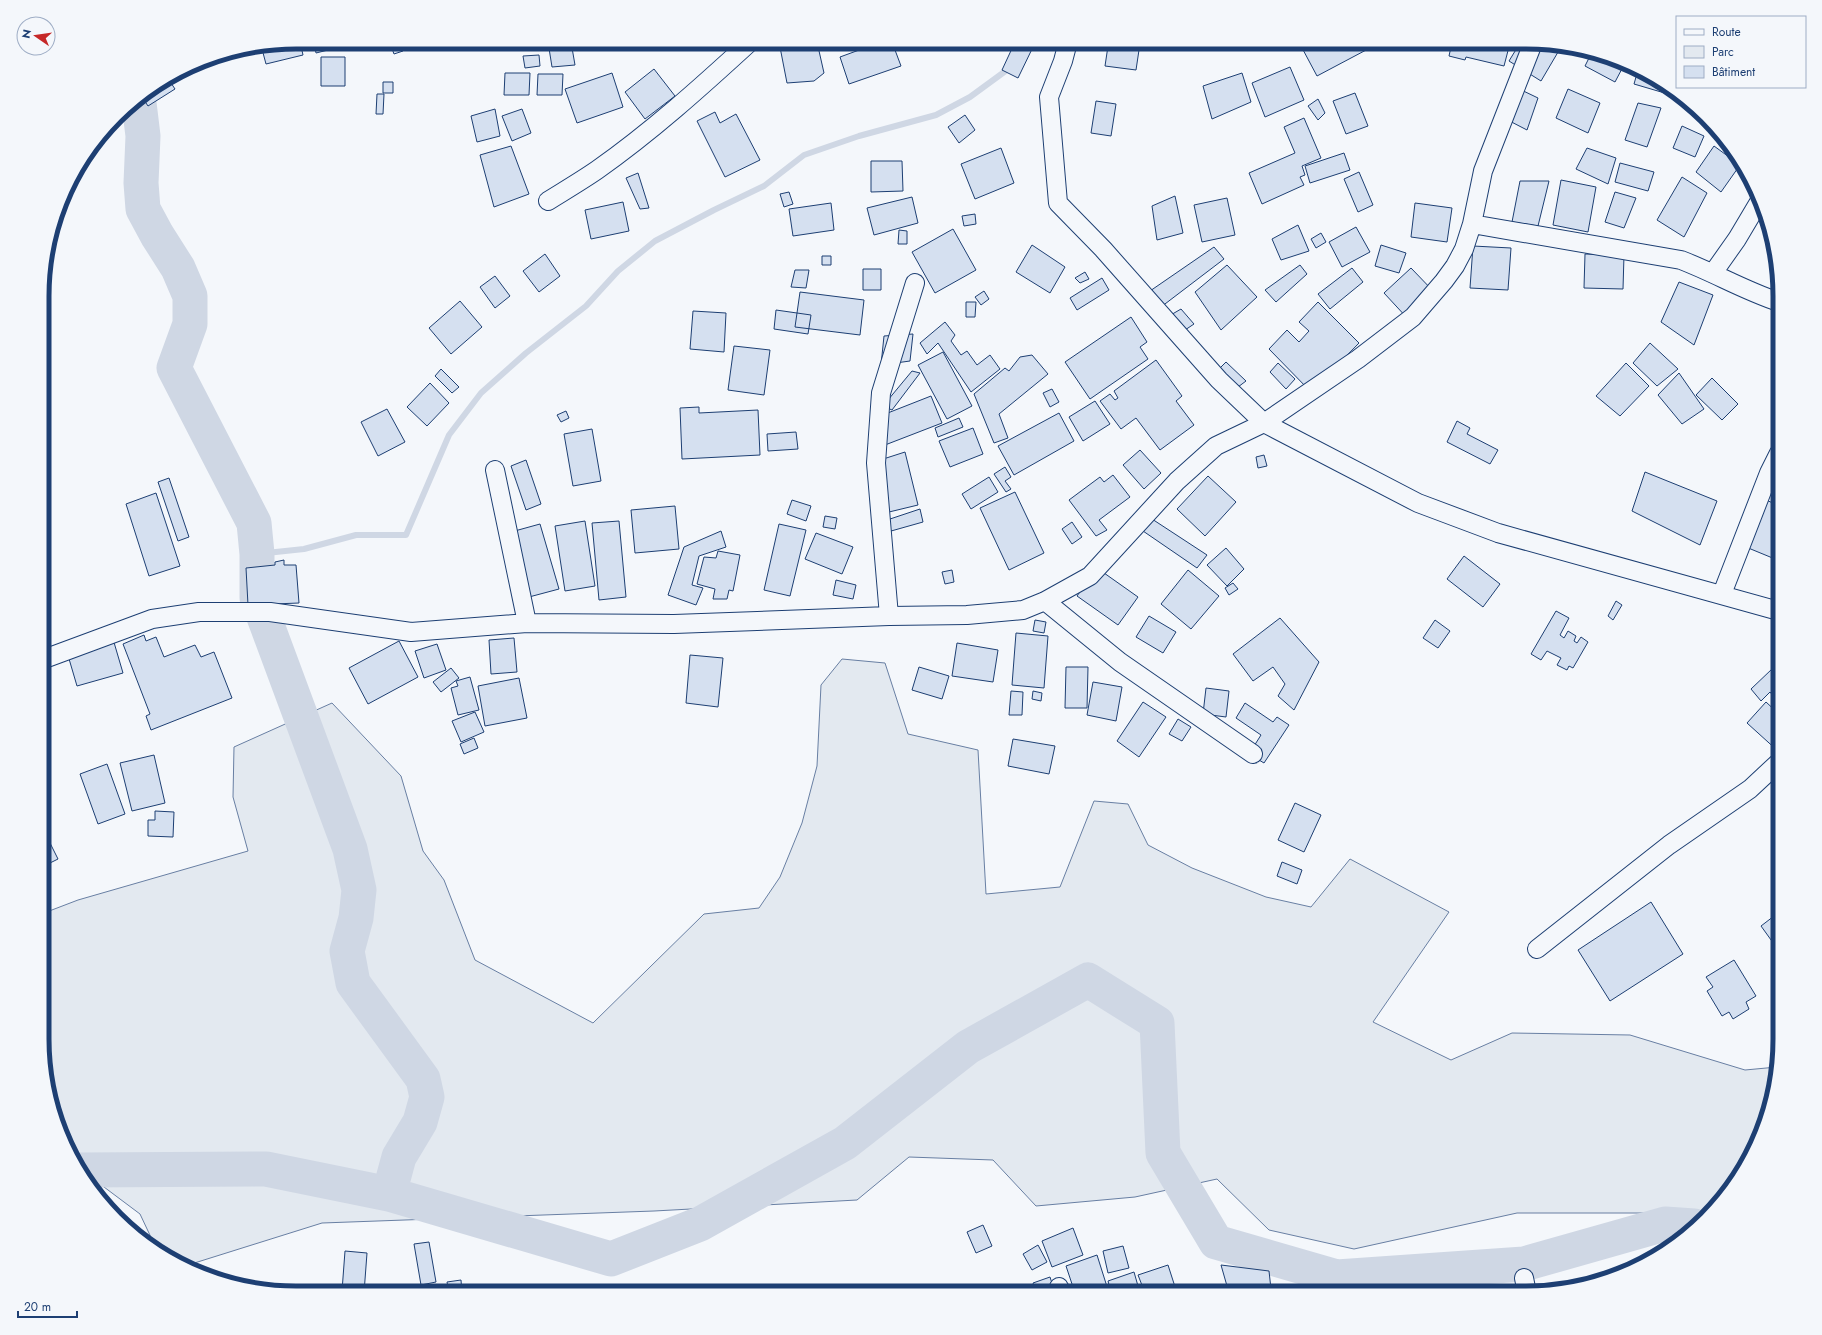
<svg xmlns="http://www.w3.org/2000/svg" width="1822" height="1335" font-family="Jost,sans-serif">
	<rect width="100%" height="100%" fill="#f4f7fb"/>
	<path fill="#e3e9f0" stroke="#687fa3" d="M 842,659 L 885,663 L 908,734 L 978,750 L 986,894 L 1060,887 L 1094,801 L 1128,804 L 1148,845 L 1192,868 L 1266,897 L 1311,907 L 1350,859 L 1449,912 L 1373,1022 L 1451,1060 L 1512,1033 L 1630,1035 L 1745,1070 L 1777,1067 L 1766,1121 L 1727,1194 L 1708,1213 L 1517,1213 L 1354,1249 L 1269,1230 L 1217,1179 L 1135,1197 L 1036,1206 L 993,1160 L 909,1157 L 857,1200 L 654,1211 L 322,1223 L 188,1265 L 156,1248 L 140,1214 L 76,1166 L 44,1072 L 44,913 L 78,900 L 248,851 L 233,797 L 234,747 L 332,703 L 401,776 L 423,851 L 444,880 L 475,960 L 593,1023 L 704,914 L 759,908 L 780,877 L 802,823 L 817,766 L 821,685 Z"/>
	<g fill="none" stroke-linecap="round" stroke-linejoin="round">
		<path stroke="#cfd7e4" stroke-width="6" d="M 257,554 L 304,549 L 356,535 L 406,535 L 449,435 L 481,393 L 526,353 L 586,306 L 618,271 L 655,241 L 714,210 L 764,186 L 804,155 L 859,136 L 936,115 L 970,97 L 1011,67"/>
		<path stroke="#cfd7e4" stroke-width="35" d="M 136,100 L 139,103 L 143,136 L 141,183 L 143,209 L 157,235 L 178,268 L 190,296 L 190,324 L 174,368 L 254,523 L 257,554 L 257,598 L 350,849 L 359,890 L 356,918 L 347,951 L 353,983 L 423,1079 L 427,1097 L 420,1122 L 399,1157 L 389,1194
			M 80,1170 L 266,1169 L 389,1194 L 611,1259 L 700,1224 L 845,1143 L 968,1047 L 1088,980 L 1157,1023 L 1163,1153 L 1216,1242 L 1337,1277 L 1524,1264 L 1665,1224 L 1694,1226"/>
	</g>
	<path fill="#d5e0f0" stroke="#1d3f73" d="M 300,42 L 303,55 L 266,64 L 262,49 Z
		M 314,42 L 360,42 L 316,53 Z
		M 548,42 L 571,42 L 575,65 L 552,67 Z
		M 779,42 L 817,42 L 824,73 L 814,81 L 787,83 Z
		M 881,42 L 892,42 L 901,66 L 849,84 L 840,57 Z
		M 1015,42 L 1024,42 L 1033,47 L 1018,78 L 1002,70 Z
		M 1307,42 L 1365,42 L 1368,49 L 1317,76 L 1301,46 Z
		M 1464,42 L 1510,43 L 1504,66 L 1466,57 L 1465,60 L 1449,56 L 1451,47 L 1462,50 Z
		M 400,43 L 403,51 L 394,54 L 391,46 Z
		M 1520,43 L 1542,43 L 1561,47 L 1541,81 L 1509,61 Z
		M 1108,46 L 1139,50 L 1136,70 L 1105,66 Z
		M 1591,54 L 1625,63 L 1615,82 L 1585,66 Z
		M 539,55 L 540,66 L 525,68 L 523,56 Z
		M 321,57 L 345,57 L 345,86 L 321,86 Z
		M 1290,67 L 1304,100 L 1265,117 L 1252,83 Z
		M 654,69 L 675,96 L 645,119 L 625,92 Z
		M 1638,70 L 1681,95 L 1685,99 L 1634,84 Z
		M 505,73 L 530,73 L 529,95 L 504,95 Z
		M 612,73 L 623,107 L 577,123 L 565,89 Z
		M 1242,73 L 1251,102 L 1212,119 L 1203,86 Z
		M 538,74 L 563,74 L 562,95 L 537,95 Z
		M 169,80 L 175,89 L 148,106 L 142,97 Z
		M 383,82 L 393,82 L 393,93 L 383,93 Z
		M 1513,86 L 1538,98 L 1527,130 L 1496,114 Z
		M 1568,89 L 1600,103 L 1588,133 L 1556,118 Z
		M 1355,93 L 1368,126 L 1346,134 L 1333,101 Z
		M 377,94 L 384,94 L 383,114 L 376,114 Z
		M 1318,99 L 1325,113 L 1318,120 L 1308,106 Z
		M 1096,101 L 1116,104 L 1111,136 L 1091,133 Z
		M 1638,103 L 1661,108 L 1647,147 L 1625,140 Z
		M 495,109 L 500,136 L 477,142 L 471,116 Z
		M 522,109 L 531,133 L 512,141 L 502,116 Z
		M 715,112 L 720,123 L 736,114 L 760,160 L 725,177 L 697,121 Z
		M 965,115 L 975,130 L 959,143 L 948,127 Z
		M 1304,118 L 1321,158 L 1302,166 L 1305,175 L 1300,177 L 1304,185 L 1262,204 L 1249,173 L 1295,153 L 1284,127 Z
		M 1682,126 L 1704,136 L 1695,157 L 1673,148 Z
		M 511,146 L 529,194 L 494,207 L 480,155 Z
		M 1714,146 L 1740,165 L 1721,192 L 1696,172 Z
		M 1001,148 L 1014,183 L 975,199 L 961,164 Z
		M 1587,148 L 1616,158 L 1608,184 L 1576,169 Z
		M 1344,153 L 1350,170 L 1310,183 L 1305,166 Z
		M 871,161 L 902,161 L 903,191 L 871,192 Z
		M 1620,163 L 1654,172 L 1648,191 L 1615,182 Z
		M 1359,172 L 1373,205 L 1358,212 L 1344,179 Z
		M 638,173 L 649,208 L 640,209 L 626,178 Z
		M 1682,177 L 1707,193 L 1684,237 L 1657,220 Z
		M 1561,180 L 1596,187 L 1588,232 L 1553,225 Z
		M 1520,181 L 1549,181 L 1538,226 L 1512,222 Z
		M 789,192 L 793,204 L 784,207 L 780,194 Z
		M 1615,192 L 1636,198 L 1624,228 L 1605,222 Z
		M 1175,196 L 1183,233 L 1157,240 L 1152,206 Z
		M 912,197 L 918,223 L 874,235 L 867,208 Z
		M 1227,198 L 1235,235 L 1202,242 L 1194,205 Z
		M 623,202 L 629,231 L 591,239 L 585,210 Z
		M 831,203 L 834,230 L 793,236 L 789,209 Z
		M 1415,203 L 1452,208 L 1447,242 L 1411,237 Z
		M 975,214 L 976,224 L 964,226 L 962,216 Z
		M 1298,225 L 1309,251 L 1281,260 L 1272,239 Z
		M 1356,227 L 1370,252 L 1342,267 L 1329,242 Z
		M 953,229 L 976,270 L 935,293 L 912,252 Z
		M 899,230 L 907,231 L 907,244 L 898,244 Z
		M 1321,233 L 1326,242 L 1316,248 L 1311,239 Z
		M 1032,245 L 1065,267 L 1050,293 L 1016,272 Z
		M 1381,245 L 1406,253 L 1399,273 L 1375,266 Z
		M 1473,246 L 1511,248 L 1508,290 L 1470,288 Z
		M 1214,247 L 1224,259 L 1161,307 L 1150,291 Z
		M 545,254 L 560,276 L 539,292 L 523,271 Z
		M 1585,254 L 1624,255 L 1623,289 L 1584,288 Z
		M 822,256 L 831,256 L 831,265 L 822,265 Z
		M 1227,265 L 1257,297 L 1221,330 L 1195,292 Z
		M 1300,265 L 1307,274 L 1276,302 L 1265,290 Z
		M 1352,268 L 1363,282 L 1330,309 L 1318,294 Z
		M 1411,268 L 1436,294 L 1409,320 L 1384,293 Z
		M 863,269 L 881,269 L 881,290 L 863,290 Z
		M 795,270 L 809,270 L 806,288 L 791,287 Z
		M 1085,272 L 1089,279 L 1080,283 L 1075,278 Z
		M 495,276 L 510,296 L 495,308 L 480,287 Z
		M 1102,278 L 1109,290 L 1077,310 L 1070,298 Z
		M 1679,282 L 1713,295 L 1694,345 L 1661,322 Z
		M 984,291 L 989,299 L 981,305 L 975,297 Z
		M 800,292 L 864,300 L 860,335 L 795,327 Z
		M 460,301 L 482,327 L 451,354 L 429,328 Z
		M 966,302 L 976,302 L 975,317 L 966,317 Z
		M 1318,302 L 1359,343 L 1311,392 L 1269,349 L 1287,330 L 1299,342 L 1309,331 L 1299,322 Z
		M 1181,309 L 1194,324 L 1182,332 L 1169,316 Z
		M 776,310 L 811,315 L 808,334 L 774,329 Z
		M 693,311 L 726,313 L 724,352 L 690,349 Z
		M 1131,317 L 1147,342 L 1140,347 L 1148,359 L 1090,399 L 1065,362 Z
		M 945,322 L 955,335 L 951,341 L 961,355 L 967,351 L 977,365 L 990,355 L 1000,369 L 971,392 L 938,343 L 927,354 L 920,343 Z
		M 913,334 L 910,361 L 881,365 L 884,336 Z
		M 1650,343 L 1678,369 L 1657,386 L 1633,363 Z
		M 734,346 L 770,350 L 764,395 L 728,390 Z
		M 943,352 L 972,406 L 947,419 L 918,365 Z
		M 1032,355 L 1048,374 L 999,414 L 1008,438 L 994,443 L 974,394 L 1005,368 L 1009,371 L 1020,357 Z
		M 1156,360 L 1182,396 L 1176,401 L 1194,425 L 1160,450 L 1136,418 L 1121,429 L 1100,401 L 1110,394 L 1115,400 L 1118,398 L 1114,391 Z
		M 1226,362 L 1246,381 L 1234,390 L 1217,371 Z
		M 1278,363 L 1295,379 L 1286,389 L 1270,372 Z
		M 1626,363 L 1649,386 L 1620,416 L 1596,396 Z
		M 441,369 L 459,387 L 452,393 L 435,376 Z
		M 912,371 L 920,373 L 892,410 L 883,406 Z
		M 1679,373 L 1704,409 L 1682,424 L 1658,395 Z
		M 1712,378 L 1738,404 L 1722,420 L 1696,395 Z
		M 430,383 L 449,403 L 427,426 L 407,407 Z
		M 1052,389 L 1059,402 L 1050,407 L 1043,393 Z
		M 931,396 L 942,423 L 885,445 L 875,418 Z
		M 1095,401 L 1110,424 L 1083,441 L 1069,417 Z
		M 699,407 L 699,413 L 758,410 L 760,455 L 682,459 L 680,408 Z
		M 387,409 L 405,442 L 378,456 L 361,422 Z
		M 566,411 L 569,418 L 561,422 L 557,415 Z
		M 1059,413 L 1074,441 L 1014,475 L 998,446 Z
		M 959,418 L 963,427 L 938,437 L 935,428 Z
		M 1457,421 L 1470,428 L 1467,434 L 1498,450 L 1490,464 L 1447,442 Z
		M 973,428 L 983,454 L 950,467 L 939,441 Z
		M 592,429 L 601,481 L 573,486 L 564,434 Z
		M 796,432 L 798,449 L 768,451 L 767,434 Z
		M 1140,450 L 1161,473 L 1144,489 L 1123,465 Z
		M 905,452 L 918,505 L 889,512 L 877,461 Z
		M 1264,455 L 1267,466 L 1258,468 L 1256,457 Z
		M 526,460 L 541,504 L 526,510 L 511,466 Z
		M 1005,467 L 1011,477 L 1005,481 L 1011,489 L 1006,492 L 994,474 Z
		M 1645,472 L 1717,501 L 1700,545 L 1632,511 Z
		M 1113,475 L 1130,497 L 1099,520 L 1107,530 L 1096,536 L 1069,500 L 1100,477 L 1104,482 Z
		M 1208,476 L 1236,502 L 1205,536 L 1177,509 Z
		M 989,477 L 998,492 L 971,509 L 962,494 Z
		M 169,478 L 189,537 L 178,541 L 158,482 Z
		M 1015,492 L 1044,553 L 1009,570 L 980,508 Z
		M 156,493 L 180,566 L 149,576 L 126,504 Z
		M 1760,497 L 1779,506 L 1779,548 L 1775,559 L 1741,545 Z
		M 792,500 L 811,506 L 806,521 L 787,514 Z
		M 675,506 L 679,549 L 635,553 L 631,510 Z
		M 920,509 L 923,522 L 884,533 L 881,522 Z
		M 825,516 L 837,518 L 835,529 L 823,527 Z
		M 1152,519 L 1207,555 L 1197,568 L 1143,531 Z
		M 585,521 L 595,586 L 565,591 L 555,526 Z
		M 619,521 L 626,597 L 599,600 L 592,523 Z
		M 1072,522 L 1082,537 L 1072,544 L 1062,529 Z
		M 540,524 L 559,589 L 529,597 L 511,532 Z
		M 779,524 L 806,530 L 790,596 L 764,590 Z
		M 721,531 L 726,547 L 699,556 L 692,585 L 703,588 L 696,605 L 668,595 L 684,547 Z
		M 816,533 L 853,547 L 842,574 L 805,559 Z
		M 1226,548 L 1244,569 L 1227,586 L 1207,565 Z
		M 718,551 L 740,555 L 733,591 L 729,590 L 727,599 L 713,599 L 715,589 L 697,584 L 704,557 L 716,558 Z
		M 1464,556 L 1500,584 L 1483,607 L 1447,579 Z
		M 284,560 L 284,565 L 296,565 L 299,603 L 248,605 L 246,568 L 275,565 L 275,562 Z
		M 1097,568 L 1138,597 L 1118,625 L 1077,596 Z
		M 952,570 L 954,582 L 945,584 L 942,572 Z
		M 1188,570 L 1219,596 L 1191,629 L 1161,604 Z
		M 836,580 L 856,585 L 853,599 L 833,595 Z
		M 1233,583 L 1238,589 L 1229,595 L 1225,588 Z
		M 1616,601 L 1622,605 L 1613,620 L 1608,616 Z
		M 1556,611 L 1569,618 L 1560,635 L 1564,638 L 1568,631 L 1576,636 L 1574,641 L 1577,643 L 1581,637 L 1588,642 L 1573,668 L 1569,666 L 1567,670 L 1557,665 L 1561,658 L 1547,651 L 1541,660 L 1531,654 Z
		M 1149,616 L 1176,632 L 1163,653 L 1136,637 Z
		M 1280,618 L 1319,662 L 1294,710 L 1278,696 L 1285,684 L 1273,667 L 1253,681 L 1233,654 Z
		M 1035,620 L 1046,622 L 1044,633 L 1033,631 Z
		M 1435,620 L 1450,631 L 1438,648 L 1423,638 Z
		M 1016,633 L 1048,636 L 1044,688 L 1012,685 Z
		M 144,635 L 146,641 L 156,637 L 164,657 L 195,645 L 201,657 L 214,652 L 232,698 L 151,730 L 146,716 L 150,714 L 123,644 Z
		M 514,638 L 517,672 L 491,674 L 489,640 Z
		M 113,639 L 123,673 L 77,686 L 67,652 Z
		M 399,641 L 418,677 L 368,704 L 349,668 Z
		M 957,643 L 998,650 L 993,682 L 952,676 Z
		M 437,644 L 446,670 L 424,678 L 415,651 Z
		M 690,655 L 723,658 L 718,707 L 686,703 Z
		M 919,667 L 949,676 L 942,699 L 912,690 Z
		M 1066,667 L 1088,667 L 1087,708 L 1065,708 Z
		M 451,668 L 459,678 L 441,692 L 433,682 Z
		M 1772,669 L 1779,678 L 1779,703 L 1770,692 L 1761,701 L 1751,689 Z
		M 470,677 L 479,710 L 458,715 L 451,688 L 458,686 L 456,681 Z
		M 519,678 L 527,718 L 485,726 L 478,686 Z
		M 1093,682 L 1122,687 L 1116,721 L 1087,715 Z
		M 1206,688 L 1229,691 L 1226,717 L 1203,714 Z
		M 1011,691 L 1023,692 L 1022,715 L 1009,715 Z
		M 1033,691 L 1042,693 L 1041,701 L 1032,699 Z
		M 1143,702 L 1166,717 L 1139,757 L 1117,741 Z
		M 1766,702 L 1779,714 L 1779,752 L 1747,723 Z
		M 1245,703 L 1273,722 L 1277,717 L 1289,725 L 1264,763 L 1249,754 L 1261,735 L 1236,718 Z
		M 475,712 L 484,732 L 461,742 L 452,721 Z
		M 1178,719 L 1191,727 L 1182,741 L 1169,734 Z
		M 474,738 L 478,748 L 464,754 L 460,744 Z
		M 1013,739 L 1055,746 L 1049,774 L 1008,766 Z
		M 154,755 L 165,803 L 132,811 L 120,763 Z
		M 107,764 L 125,814 L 98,824 L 80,774 Z
		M 1295,803 L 1321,815 L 1304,852 L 1278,840 Z
		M 155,811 L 174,812 L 173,837 L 148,836 L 148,820 L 155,820 Z
		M 44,831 L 58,859 L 44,866 Z
		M 1282,862 L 1302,870 L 1297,884 L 1277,876 Z
		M 1651,902 L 1683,954 L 1610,1001 L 1578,950 Z
		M 1778,913 L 1779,915 L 1779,951 L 1761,926 Z
		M 1734,960 L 1756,996 L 1746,1002 L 1749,1009 L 1733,1019 L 1729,1012 L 1722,1016 L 1707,991 L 1713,987 L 1706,977 Z
		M 983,1225 L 992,1246 L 976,1253 L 967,1232 Z
		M 1073,1228 L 1083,1255 L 1052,1267 L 1042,1241 Z
		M 429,1242 L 436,1282 L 421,1285 L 414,1244 Z
		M 1038,1245 L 1047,1262 L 1032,1270 L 1023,1254 Z
		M 1123,1246 L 1129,1268 L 1108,1273 L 1103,1251 Z
		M 345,1251 L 367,1253 L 364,1293 L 342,1291 Z
		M 1097,1255 L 1109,1293 L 1075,1293 L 1066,1266 Z
		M 1168,1265 L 1177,1293 L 1145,1293 L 1138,1275 Z
		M 1221,1265 L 1269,1271 L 1271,1289 L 1244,1293 L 1229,1293 Z
		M 1134,1272 L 1140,1293 L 1111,1293 L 1108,1281 Z
		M 1050,1277 L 1055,1293 L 1036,1293 L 1033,1283 Z
		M 461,1280 L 462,1293 L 449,1293 L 447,1282 Z"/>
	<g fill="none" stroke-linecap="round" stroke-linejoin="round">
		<g stroke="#1d3f73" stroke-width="20">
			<path id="minor" d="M 1068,42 L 1063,61 L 1049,97 L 1058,203 L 1103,249 L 1219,380 L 1264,423 L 1418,503 L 1498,533 L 1779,611
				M 548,201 C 564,191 581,181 597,170 C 651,132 701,87 750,42
				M 1472,224 L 1681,260 C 1715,273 1745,291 1779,302
				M 1713,273 L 1737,239 L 1759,202
				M 495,470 L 527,623
				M 1722,594 L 1769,473 L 1779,453
				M 1045,601 L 1120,662 L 1253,754
				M 889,616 L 876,463 L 881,393 L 915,283
				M 44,659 L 152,619 L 199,612 L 270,612 L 411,632 L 527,623 L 674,624 L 889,616 L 967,615 L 1023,610 L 1045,601 L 1090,576 L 1177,481 L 1216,446 L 1264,423 L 1358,359 L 1413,317 L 1444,281 L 1455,266 L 1464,249 L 1472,224 L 1483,171 L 1533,43
				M 1537,949 L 1669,845 L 1750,789 L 1779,762
				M 1524,1278 L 1527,1293
				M 1059,1287 L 1061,1293"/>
		</g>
		<use href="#minor" stroke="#f4f7fb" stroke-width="18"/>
	</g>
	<path d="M0 0H1822V1335H0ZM296 49H1526A247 247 0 0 1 1773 296V1039A247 247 0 0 1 1526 1286H296A247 247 0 0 1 49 1039V296A247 247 0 0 1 296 49Z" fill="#f4f7fb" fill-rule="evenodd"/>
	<path fill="none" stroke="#1d3f73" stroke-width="5" d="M296 49H1526A247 247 0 0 1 1773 296V1039A247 247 0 0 1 1526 1286H296A247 247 0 0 1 49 1039V296A247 247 0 0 1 296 49Z"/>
	<rect x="1676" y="16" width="130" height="72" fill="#f4f7fb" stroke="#9eadc5"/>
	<rect x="1684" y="29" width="20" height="6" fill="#f4f7fb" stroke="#9eadc5"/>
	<text x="1712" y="36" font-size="12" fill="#1d3f73">Route</text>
	<rect x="1684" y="46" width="20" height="12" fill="#e3e9f0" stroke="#9eadc5"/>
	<text x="1712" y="56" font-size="12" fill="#1d3f73">Parc</text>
	<rect x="1684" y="66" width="20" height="12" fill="#d5e0f0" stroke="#9eadc5"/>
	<text x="1712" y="76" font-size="12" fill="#1d3f73">Bâtiment</text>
	<g transform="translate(36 36) rotate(283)"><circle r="19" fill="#f4f7fb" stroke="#9eadc5"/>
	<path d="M0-3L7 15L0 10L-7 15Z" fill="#c62828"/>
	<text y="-6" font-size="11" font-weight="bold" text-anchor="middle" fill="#1d3f73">N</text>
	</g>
	<path d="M18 1311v6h59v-6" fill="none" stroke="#1d3f73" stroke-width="2"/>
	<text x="24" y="1311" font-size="12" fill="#1d3f73" stroke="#f4f7fb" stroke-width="3" paint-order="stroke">20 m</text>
</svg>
